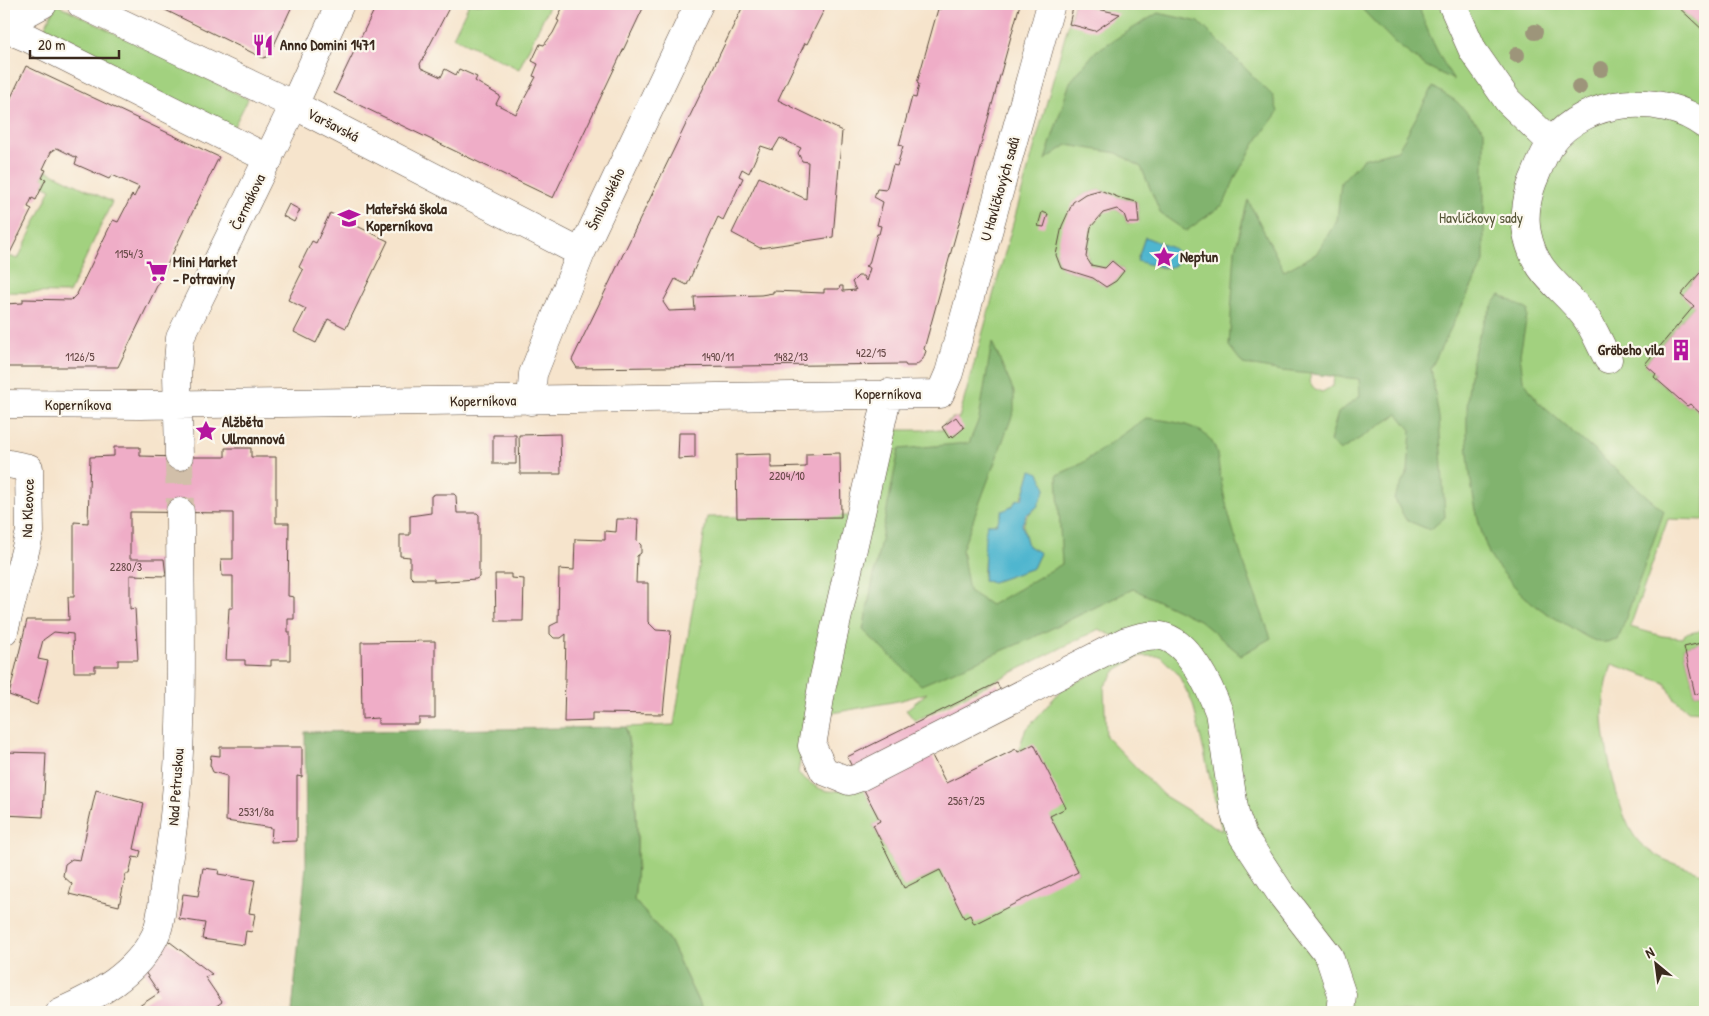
<svg xmlns="http://www.w3.org/2000/svg" width="1709" height="1016" font-family="'Patrick Hand',sans-serif">
	<rect width="100%" height="100%" fill="#fbf7ec"/>
	<filter id="ink" filterUnits="userSpaceOnUse"><feTurbulence type="fractalNoise" baseFrequency=".02" numOctaves="2"/><feDisplacementMap in="SourceGraphic" scale="10" xChannelSelector="R" yChannelSelector="G"/><feConvolveMatrix kernelMatrix="1 2 1 2 8 2 1 2 1" color-interpolation-filters="sRGB"/></filter>
	<filter id="wash" filterUnits="userSpaceOnUse"><feTurbulence type="fractalNoise" baseFrequency=".0096" numOctaves="4" result="noise"/><feDisplacementMap in="SourceGraphic" scale="20" xChannelSelector="R" yChannelSelector="G"/><feGaussianBlur stdDeviation="1.12" result="paint"/><feColorMatrix in="noise" values="0 0 0 0 0 0 0 0 0 0 0 0 0 0 0 0 0 1.4 0 .05"/><feComposite in="paint" operator="in"/></filter>
	<g filter="url(#wash)">
		<rect width="100%" height="100%" fill="#f6e4cc"/>
		<path fill="#a2d17f" stroke="#6e7e4e" fill-rule="evenodd" d="M 56,4 L 248,99 L 232,130 L 41,36 Z
			M 469,4 L 550,4 L 519,69 L 453,37 Z
			M 1074,4 L 1675,4 L 1705,32 L 1705,267 L 1681,294 L 1694,306 L 1645,364 L 1656,374 L 1654,377 L 1687,406 L 1690,404 L 1700,412 L 1705,407 L 1705,520 L 1668,519 L 1630,627 L 1662,636 L 1683,638 L 1685,634 L 1705,630 L 1705,642 L 1684,647 L 1695,694 L 1705,692 L 1705,712 L 1688,711 L 1674,698 L 1665,683 L 1612,664 C 1607,680 1603,699 1603,716 C 1604,746 1619,823 1640,843 C 1658,861 1682,866 1705,874 L 1705,1012 L 703,1012 L 669,940 L 634,900 C 641,846 636,781 626,727 L 674,725 L 707,517 L 851,516 L 808,715 L 798,773 C 826,797 828,792 863,787 L 880,821 L 873,825 L 904,887 L 941,870 L 965,917 L 1078,872 L 1050,816 L 1034,745 L 1018,752 L 1025,731 L 1062,689 L 1141,650 L 1099,629 L 915,721 L 906,710 L 927,693 L 898,701 L 827,714 L 887,430 L 943,430 L 944,424 L 953,418 L 959,418 ZM 1100,190 L 1120,198 L 1137,202 L 1139,222 L 1127,223 L 1124,214 L 1117,209 C 1112,210 1106,211 1102,213 C 1087,223 1083,251 1091,265 L 1105,268 L 1112,261 L 1124,271 L 1116,281 L 1106,287 L 1093,278 L 1061,268 L 1056,255 L 1073,202 L 1085,194 ZM 1145,237 L 1175,249 L 1173,266 L 1163,268 L 1137,260 ZM 1311,373 L 1334,374 L 1333,386 L 1322,392 C 1312,389 1308,383 1311,373 ZM 1031,470 L 1037,507 C 1019,521 1023,526 1028,546 L 1040,553 L 1033,568 L 993,582 L 983,581 L 987,524 L 997,524 L 1003,511 C 1024,502 1025,491 1031,470 ZM 1140,656 L 1160,656 L 1178,674 L 1193,704 L 1222,831 L 1163,795 L 1106,736 L 1104,687 L 1117,669 Z
			M 46,170 L 112,202 L 69,293 L 4,292 L 4,260 L 6,261 L 9,256 L 18,259 L 51,189 L 43,185 L 45,180 L 42,178 Z"/>
		<path fill="#81b36e" stroke="#5e6e46" d="M 1357,4 L 1418,4 C 1427,32 1438,55 1454,80 L 1426,66 L 1395,43 Z
			M 1158,13 L 1199,22 L 1273,96 L 1278,112 L 1256,142 L 1236,176 L 1224,204 L 1186,231 L 1161,214 L 1141,167 L 1117,153 L 1067,145 L 1045,160 L 1070,82 L 1096,51 Z
			M 1433,87 L 1456,101 L 1484,130 L 1484,262 L 1431,368 L 1439,418 L 1445,517 L 1430,530 L 1406,520 L 1394,498 L 1408,471 L 1411,430 L 1398,414 L 1340,451 L 1330,441 L 1338,413 L 1360,396 L 1359,379 L 1282,371 L 1243,364 L 1229,346 L 1235,250 L 1248,200 L 1284,271 L 1316,254 L 1337,220 L 1341,182 L 1363,159 L 1398,150 Z
			M 1500,295 L 1528,310 L 1520,354 L 1523,380 L 1539,403 L 1664,511 L 1618,640 C 1612,641 1604,643 1599,642 C 1587,639 1573,628 1562,622 C 1538,609 1521,596 1504,574 C 1499,568 1493,562 1490,556 C 1462,490 1453,352 1500,295 Z
			M 992,342 L 1014,392 L 1014,411 L 962,550 L 969,591 L 991,605 L 1062,564 L 1057,475 L 1081,464 L 1146,418 C 1163,420 1193,423 1207,436 C 1219,448 1217,459 1220,474 C 1229,530 1252,585 1271,638 L 1241,655 L 1199,620 L 1133,589 L 1030,639 L 921,685 L 863,630 L 899,449 L 969,443 L 979,419 Z
			M 626,727 C 635,783 641,844 634,900 L 669,940 L 703,1012 L 292,1012 L 306,865 L 305,732 Z"/>
		<path fill="#50b6cf" stroke="#467076" d="M 1145,237 L 1175,249 C 1190,278 1148,264 1137,261 Z
			M 1031,470 L 1039,473 L 1046,488 L 1037,507 L 1026,515 L 1022,524 L 1028,546 L 1040,553 L 1033,568 L 993,582 L 983,581 C 987,561 982,545 987,524 L 997,524 L 1002,511 L 1012,507 L 1016,500 L 1023,498 Z"/>
		<g id="blocks">
			<path fill="#efadc7" d="M 153,4 L 293,4 L 269,56 L 263,58 Z
				M 377,4 L 457,4 L 456,6 L 451,4 L 420,64 L 421,68 L 441,77 L 445,69 L 456,75 L 459,69 L 477,77 L 475,81 L 500,96 L 496,104 L 516,114 L 536,77 L 533,76 L 538,64 L 532,61 L 540,44 L 544,45 L 553,33 L 559,21 L 557,20 L 563,6 L 562,4 L 645,4 L 553,198 L 334,93 Z
				M 744,4 L 827,4 L 807,44 L 805,43 L 778,100 L 842,131 L 833,237 L 760,248 L 732,233 L 759,177 L 806,199 L 808,162 L 802,161 L 798,153 L 801,148 L 780,138 L 773,150 L 761,146 L 749,173 L 742,169 L 739,176 L 743,178 L 723,220 L 718,217 L 687,285 L 675,279 L 663,302 L 669,311 L 695,310 L 694,297 L 761,295 L 773,293 L 773,291 L 824,293 L 824,289 L 839,289 L 840,286 L 843,286 L 843,291 L 856,290 L 852,282 L 858,276 L 863,276 L 866,281 L 870,268 L 865,266 L 869,264 L 877,234 L 879,234 L 881,226 L 877,225 L 883,202 L 874,197 L 877,189 L 886,190 L 893,165 L 897,166 L 899,159 L 903,146 L 899,145 L 912,97 L 916,98 L 919,84 L 917,83 L 938,9 L 941,9 L 942,4 L 1020,4 L 924,349 L 926,351 L 923,359 L 915,366 L 906,366 L 905,364 L 577,368 L 572,360 Z
				M 1074,4 L 1076,4 L 1120,14 L 1095,31 L 1069,24 Z
				M 1675,4 L 1696,4 L 1705,12 L 1705,32 Z
				M 26,66 L 219,157 L 118,367 L 4,367 L 4,304 L 23,303 L 23,299 L 71,300 L 77,294 L 113,220 L 118,222 L 132,195 L 134,197 L 139,187 L 112,175 L 109,179 L 75,164 L 77,158 L 57,148 L 51,152 L 43,169 L 46,170 L 42,178 L 46,179 L 43,185 L 36,200 L 32,198 L 28,207 L 32,209 L 6,261 L 4,260 L 4,112 Z
				M 1100,190 L 1120,198 L 1137,202 L 1139,223 L 1127,223 L 1124,214 L 1117,209 L 1103,213 L 1091,227 L 1086,257 L 1091,265 L 1105,268 L 1112,261 L 1124,271 L 1116,281 L 1106,287 L 1093,278 L 1061,268 L 1056,255 L 1062,226 L 1073,202 L 1085,194 Z
				M 289,204 L 300,210 L 294,222 L 283,216 Z
				M 1042,212 L 1048,214 L 1044,227 L 1038,226 Z
				M 330,213 L 388,241 L 346,328 L 328,319 L 316,343 L 294,332 L 306,309 L 288,300 L 303,270 L 299,267 L 312,241 L 316,243 Z
				M 1705,267 L 1705,407 L 1700,413 L 1690,404 L 1687,406 L 1654,377 L 1656,374 L 1645,364 L 1694,306 L 1681,295 Z
				M 956,417 L 964,428 L 953,437 L 952,435 L 949,438 L 942,427 Z
				M 679,433 L 695,433 L 695,458 L 678,459 Z
				M 560,434 L 561,474 L 520,474 L 519,435 Z
				M 493,435 L 516,435 L 516,464 L 493,464 Z
				M 114,447 L 140,447 L 140,456 L 182,457 L 225,457 L 225,448 L 251,448 L 251,457 L 276,457 L 276,523 L 289,523 L 288,596 L 294,597 L 294,619 L 288,619 L 288,632 L 290,632 L 290,660 L 271,660 L 271,666 L 245,665 L 245,660 L 226,660 L 229,608 L 233,608 L 233,576 L 222,576 L 221,559 L 233,559 L 233,513 L 130,512 L 130,559 L 164,559 L 166,576 L 130,575 L 130,609 L 135,608 L 138,660 L 118,660 L 118,666 L 95,666 L 95,672 L 74,672 L 73,634 L 54,632 L 43,640 L 38,659 L 48,661 L 37,705 L 9,695 L 27,620 L 69,620 L 68,597 L 74,597 L 74,522 L 88,523 L 90,457 L 114,456 Z
				M 840,453 L 841,517 L 737,518 L 736,455 L 771,454 L 771,468 L 806,467 L 806,454 Z
				M 435,494 L 454,494 L 456,496 L 457,513 L 477,513 L 479,515 L 479,577 L 476,579 L 434,582 L 434,579 L 413,579 L 410,576 L 410,557 L 400,556 L 400,535 L 410,535 L 410,516 L 431,513 L 431,496 Z
				M 617,519 L 638,519 L 637,541 L 641,545 L 641,553 L 637,556 L 636,583 L 648,583 L 648,622 L 656,630 L 671,631 L 663,714 L 592,713 L 592,721 L 564,722 L 566,634 L 561,638 L 554,638 L 550,634 L 550,626 L 558,622 L 559,569 L 574,570 L 575,539 L 605,540 L 605,531 L 616,532 Z
				M 495,574 L 511,574 L 511,578 L 524,579 L 523,621 L 496,621 Z
				M 435,641 L 435,718 L 419,718 L 419,724 L 378,724 L 378,718 L 362,719 L 361,642 Z
				M 1705,642 L 1705,692 L 1695,694 L 1684,647 Z
				M 997,683 L 1004,697 L 923,738 L 946,783 L 1016,749 L 1018,752 L 1034,744 L 1066,808 L 1050,816 L 1078,872 L 974,924 L 970,915 L 964,918 L 940,870 L 904,888 L 873,825 L 880,821 L 847,757 Z
				M 220,747 L 302,747 L 302,777 L 297,776 L 297,841 L 271,842 L 272,828 L 226,821 L 227,776 L 213,772 L 210,765 L 211,755 L 220,756 Z
				M 4,752 L 46,753 L 43,817 L 4,815 Z
				M 96,790 L 144,803 L 134,849 L 141,851 L 139,858 L 133,857 L 129,874 L 126,874 L 119,906 L 69,894 L 72,884 L 63,876 L 65,864 L 72,859 L 80,860 Z
				M 203,868 L 219,870 L 218,874 L 255,880 L 249,913 L 255,914 L 252,932 L 246,931 L 244,945 L 202,939 L 205,923 L 179,919 L 183,894 L 198,896 Z
				M 166,939 L 212,974 L 205,977 L 222,1002 L 215,1007 L 218,1012 L 130,1012 L 159,993 L 143,969 Z"/>
		</g>
	</g>
	<g filter="url(#ink)">
		<use href="#blocks" fill-opacity="0" stroke="#574638" stroke-width="1"/>
		<g fill="none" stroke-linecap="round" stroke-linejoin="round">
			<path stroke="#d1bfa9" stroke-width="28" stroke-dasharray="28 14" stroke-linecap="butt" d="M 179,456 L 180,512"/>
			<g stroke="#574638" stroke-width="29">
				<path id="minor" d="M 81,4 L 294,105 L 581,253
					M 1452,4 L 1473,51 L 1508,101 L 1552,143
					M 4,25 L 43,4
					M 4,28 L 28,38 L 269,159
					M 1608,359 C 1600,345 1594,328 1584,315 C 1561,285 1535,275 1527,233 C 1523,214 1528,191 1536,174 C 1540,164 1545,152 1551,143 C 1586,97 1662,92 1705,125
					M 888,393 L 822,686 L 812,746 L 824,771 L 849,781 L 858,778 L 1126,641 C 1138,638 1149,634 1161,636 C 1189,641 1210,688 1219,712 L 1235,814 L 1243,836 L 1281,894 L 1329,956 L 1342,995 L 1340,1012
					M 531,401 L 533,374 L 581,253 L 699,4
					M 4,404 L 140,405 L 940,394 L 949,373 L 1051,4
					M 179,456 L 177,374 L 180,338 L 294,105 L 340,4
					M 4,463 L 29,468 L 30,532 L 4,631
					M 60,1012 C 97,996 136,974 155,936 C 162,922 163,895 165,880 C 187,759 180,634 180,512"/>
			</g>
			<use href="#minor" stroke="#fff" stroke-width="28"/>
		</g>
		<g fill="#9d957a">
			<circle cx="1535" cy="32" r="8"/>
			<circle cx="1517" cy="55" r="8"/>
			<circle cx="1601" cy="69" r="8"/>
			<circle cx="1579" cy="87" r="8"/>
		</g>
	</g>
	<defs>
		<g id="restaurant-bare" transform="scale(1.725)"><path d="M-5-6h1v4h1v-4h1v4h1v-4h1v5L-1.5 .5V6h-2V.5L-5-1ZM5-6V6H3V1.5H1.5Q1.5-4 5-6Z" fill="#b5179e" stroke="#fbf7ec" stroke-width="2.5" paint-order="stroke"/></g>
		<g id="school-bare" transform="scale(1.725)"><path d="M0-5L7-2L0 1L-7-2ZM-4 1L0 2.5L4 1V4Q0 6-4 4Z" fill="#b5179e" stroke="#fbf7ec" stroke-width="2.5" paint-order="stroke"/></g>
		<g id="sight-bare" transform="scale(1.725)"><path d="M0-6L1.8-2.2L6-1.7L2.9 1.2L3.7 5.4L0 3.3L-3.7 5.4L-2.9 1.2L-6-1.7L-1.8-2.2Z" fill="#b5179e" stroke="#fbf7ec" stroke-width="2.5" paint-order="stroke"/></g>
		<g id="supermarket-bare" transform="scale(1.725)"><path d="M-6-5.5h2.5l.6 2H6L4.5 2H-2.5L-4.4-4H-6ZM-1.5 3.2a1.3 1.3 0 1 0 .1 0ZM3 3.2a1.3 1.3 0 1 0 .1 0Z" fill="#b5179e" stroke="#fbf7ec" stroke-width="2.5" paint-order="stroke"/></g>
		<g id="building-bare" transform="scale(1.725)"><path d="M-4-6H4V6H1V3H-1V6H-4ZM-2.5-4.3h1.7v1.8h-1.7ZM.8-4.3h1.7v1.8H.8ZM-2.5-1h1.7V.8h-1.7ZM.8-1h1.7V.8H.8Z" fill="#b5179e" stroke="#fbf7ec" stroke-width="2.5" paint-order="stroke"/></g>
	</defs>
	<g fill-rule="evenodd">
		<use href="#restaurant-bare" x="263" y="45"/>
		<use href="#school-bare" x="349" y="218"/>
		<use href="#sight-bare" x="1164" y="257"/>
		<use href="#supermarket-bare" x="157" y="271"/>
		<use href="#building-bare" x="1681" y="350"/>
		<use href="#sight-bare" x="206" y="431"/>
	</g>
	<g text-anchor="middle" stroke-width="4.5" stroke-linejoin="round" paint-order="stroke">
		<g font-size="12" fill="#684b48">
			<text x="129" y="258">1154/3</text>
			<text x="871" y="357">422/15</text>
			<text x="80" y="361">1126/5</text>
			<text x="718" y="361">1490/11</text>
			<text x="791" y="361">1482/13</text>
			<text x="787" y="480">2204/10</text>
			<text x="126" y="571">2280/3</text>
			<text x="966" y="805">2567/25</text>
			<text x="256" y="816">2531/8a</text>
		</g>
		<g font-size="15" font-weight="bold" fill="#3b2a1e" stroke="#fbf7ec" text-anchor="start">
			<text x="280" y="50">Anno Domini 1471</text>
			<text x="366" y="214">Mateřská škola<tspan x="366" dy="17">Koperníkova</tspan></text>
			<text x="1180" y="262">Neptun</text>
			<text x="173" y="267">Mini Market<tspan x="173" dy="17">- Potraviny</tspan></text>
			<text x="1664" y="355" text-anchor="end">Gröbeho vila</text>
			<text x="222" y="427">Alžběta<tspan x="222" dy="17">Ullmannová</tspan></text>
		</g>
		<g font-size="15" fill="#3b2a1e" stroke="#fbf7ec">
			<text transform="translate(333 125) rotate(27)" y="5">Varšavská</text>
			<text transform="translate(1000 189) rotate(-74)" y="5">U Havlíčkových sadů</text>
			<text transform="translate(606 199) rotate(-64)" y="5">Šmilovského</text>
			<text transform="translate(248 202) rotate(-64)" y="5">Čermákova</text>
			<text x="888" y="399">Koperníkova</text>
			<text transform="translate(483 401) rotate(-1)" y="5">Koperníkova</text>
			<text x="78" y="410">Koperníkova</text>
			<text transform="translate(28 508) rotate(-88)" y="5">Na Kleovce</text>
			<text transform="translate(176 787) rotate(-86)" y="5">Nad Petruskou</text>
		</g>
		<g font-size="15" fill="#555436" stroke="#fbf7ec">
			<text x="1481" y="223">Havlíčkovy sady</text>
		</g>
	</g>
	<rect width="1709" height="1016" fill="none" stroke="#fbf7ec" stroke-width="20"/>
	<g transform="translate(1656 964) rotate(331)" stroke="#fbf7ec" stroke-width="4" paint-order="stroke">
	<path d="M0-4L9 19L0 12L-9 19Z" fill="#3b2a1e"/>
	<text y="-8" font-size="14" font-weight="bold" text-anchor="middle" fill="#3b2a1e">N</text>
	</g>
	<path d="M30 50v8h89v-8" fill="none" stroke="#3b2a1e" stroke-width="2.5"/>
	<text x="38" y="50" font-size="15" fill="#3b2a1e" stroke="#fbf7ec" stroke-width="4" paint-order="stroke">20 m</text>
</svg>
